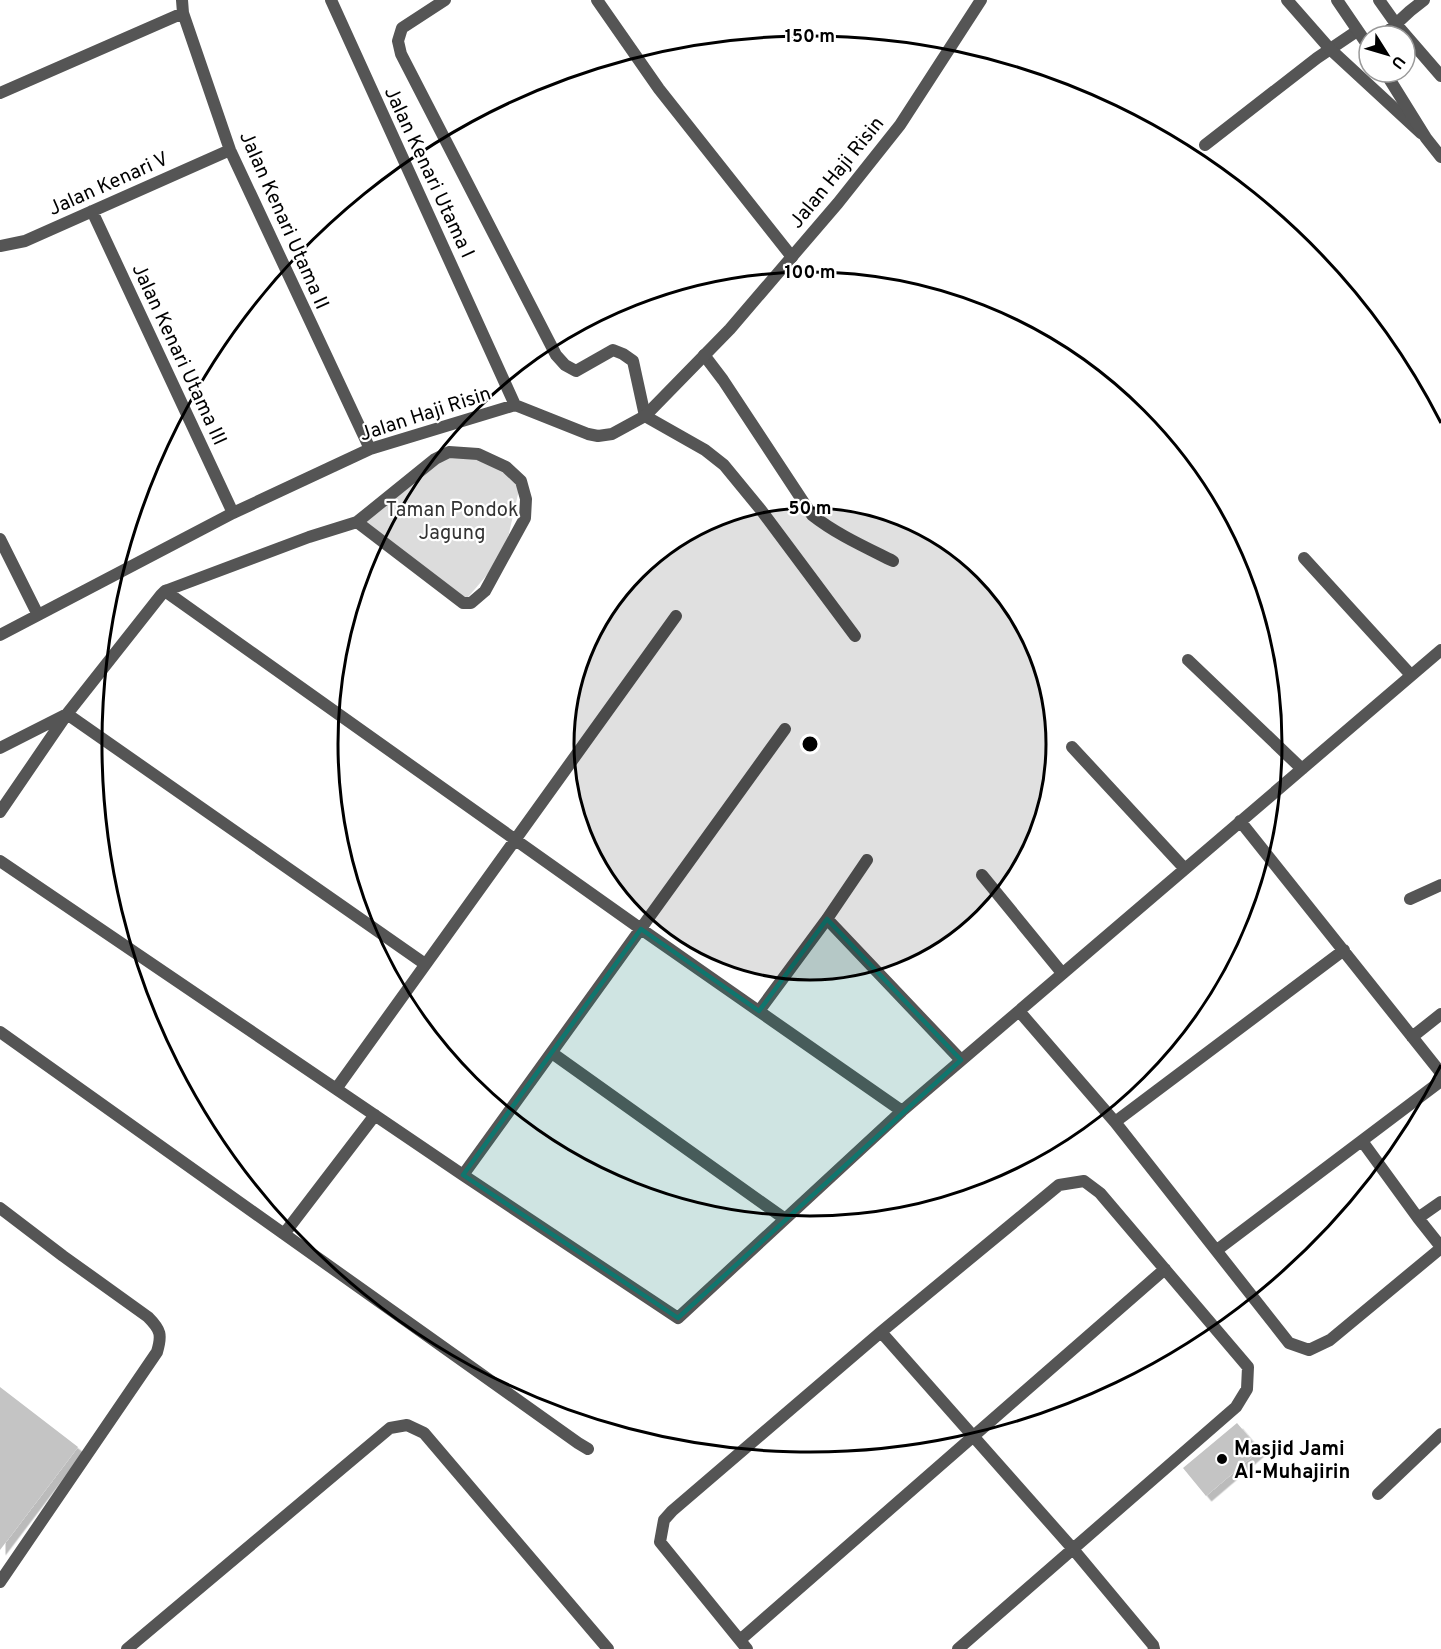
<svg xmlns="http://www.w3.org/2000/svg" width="1441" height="1649" font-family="Overpass,sans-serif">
	<defs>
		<filter id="shadow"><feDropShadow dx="5.5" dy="5.5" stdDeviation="0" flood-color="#0004"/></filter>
	</defs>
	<rect width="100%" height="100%" fill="#fff"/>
	<path fill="#dcdcdc" d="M 478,454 L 521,481 L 504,555 L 463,603 L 357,522 L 435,459 Z"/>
	<path fill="#c4c4c4" filter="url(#shadow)" d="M 0,1387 L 78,1447 L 0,1550 Z
		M 1237,1423 L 1260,1450 L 1206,1496 L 1183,1468 Z"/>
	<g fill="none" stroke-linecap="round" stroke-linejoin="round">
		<path stroke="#555" stroke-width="12" d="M 445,0 L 402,28 L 398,41 L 401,54 L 556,355 L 565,365 L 576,371 L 613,350 L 623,354 L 633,361 L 645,416 L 705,450 L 724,465 L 761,510 L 855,636
			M 597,0 L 659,89 L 792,257
			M 1205,145 L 1317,58 L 1357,31
			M 704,355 L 723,380 L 812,515 C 836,534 865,547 893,561
			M 0,1208 L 63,1256 L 148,1317 C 161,1330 162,1335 157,1352 L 0,1582
			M 127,1649 L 390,1428 L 407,1425 L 424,1433 L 608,1649"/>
		<path stroke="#555" stroke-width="12" d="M 182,0 L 183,13 L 230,150 L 370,449
			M 331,0 L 515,405
			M 1287,0 L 1330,49 L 1421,133
			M 1379,0 L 1396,24 L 1441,76
			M 1383,36 L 1410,11 L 1424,0
			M 0,93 L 183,13
			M 92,211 L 233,513
			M 0,246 L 25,241 L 230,150
			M 0,539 L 38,615
			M 1304,558 L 1410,674
			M 165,591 L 309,537 L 357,522 L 435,459 L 449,452 L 478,454 L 506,467 L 521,481 L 526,499 L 525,518 L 485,591 L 471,603 L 463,603 L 357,522
			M 0,635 L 233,513 L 370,449 L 515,405 L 588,434 L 598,436 L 612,434 L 645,416 L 730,329 L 838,203 L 900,125 L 981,0
			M 1188,660 L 1302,769
			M 1072,747 L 1185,869
			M 0,748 L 67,714 L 425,964
			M 0,812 L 67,714 L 161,595 L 165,591 L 641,929 L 902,1111
			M 1240,821 L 1441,1073
			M 0,861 L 463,1175 L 678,1318 L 902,1111 L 1441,650
			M 982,875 L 1062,973
			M 1410,899 L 1441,885
			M 827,919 L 961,1060
			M 759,1011 L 827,919 L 867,860
			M 1019,1011 L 1115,1122 L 1289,1343 L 1309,1350 L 1330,1340 L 1441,1248
			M 0,1032 L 578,1443 L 588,1449
			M 1412,1037 L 1441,1014
			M 552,1053 L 785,1219
			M 336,1089 L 676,616
			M 1115,1122 L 1344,950
			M 1362,1141 L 1418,1218 L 1441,1247
			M 463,1175 L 785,729
			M 1418,1218 L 1441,1202
			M 284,1234 L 375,1115
			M 1217,1250 L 1441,1081
			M 881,1332 L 1073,1549 L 1153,1645 L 1154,1649
			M 1378,1494 L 1441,1434
			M 740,1640 L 1165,1269
			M 747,1649 L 660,1542 L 664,1520 L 672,1511 L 881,1332 L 1059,1185 L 1084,1181 L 1100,1193 L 1248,1367 L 1247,1389 L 1236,1407 L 958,1649"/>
		<path stroke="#555" stroke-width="12" d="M 1337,0 L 1369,47
			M 1385,72 L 1426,138 L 1441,157"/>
	</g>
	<path fill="#0f766e" fill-opacity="0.2" stroke="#0f766e" stroke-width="4.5" stroke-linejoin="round" d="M 827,919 L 961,1060 L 678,1318 L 463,1175 L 641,929 L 759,1011 Z"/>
	<circle cx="810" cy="744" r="236" fill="#000" fill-opacity=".12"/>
	<g fill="none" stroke="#000" stroke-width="3">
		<circle cx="810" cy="744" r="236"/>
		<circle cx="810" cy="744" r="472"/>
		<path d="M1441 1065A708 708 0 1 1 1441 423"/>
	</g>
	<circle fill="#000" stroke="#fff" stroke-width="2" cx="1222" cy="1459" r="6"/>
	<g text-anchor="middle" stroke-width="4.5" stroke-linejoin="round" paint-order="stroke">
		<g font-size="20" fill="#000" stroke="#fff">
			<text transform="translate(430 172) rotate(65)" y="7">Jalan Kenari Utama I</text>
			<text transform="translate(836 172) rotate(-51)" y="7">Jalan Haji Risin</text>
			<text transform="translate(108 183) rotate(-24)" y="7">Jalan Kenari V</text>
			<text transform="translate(285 220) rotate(66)" y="7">Jalan Kenari Utama II</text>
			<text transform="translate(180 354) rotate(65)" y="7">Jalan Kenari Utama III</text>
			<text transform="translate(425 413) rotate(-18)" y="7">Jalan Haji Risin</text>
		</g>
		<g font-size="20" fill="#333" stroke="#fff">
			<text x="452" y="516">Taman Pondok<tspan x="452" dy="23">Jagung</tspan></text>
		</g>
		<g font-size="20" font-weight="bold" fill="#000" stroke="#fff" text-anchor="start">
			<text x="1234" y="1455">Masjid Jami<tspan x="1234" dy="23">Al-Muhajirin</tspan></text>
		</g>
	</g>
	<circle cx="810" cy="744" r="9" fill="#000" stroke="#fff" stroke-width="3"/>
	<g font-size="18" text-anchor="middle" font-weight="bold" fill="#000" stroke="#fff" stroke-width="4.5" stroke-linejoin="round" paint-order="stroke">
		<text x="810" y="42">150 m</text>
		<text x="810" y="278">100 m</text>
		<text x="810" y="514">50 m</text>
	</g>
	<g transform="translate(1387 54) rotate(127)"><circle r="28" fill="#ffffff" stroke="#999999" stroke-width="1.5"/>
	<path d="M0-4.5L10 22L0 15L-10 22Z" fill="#000000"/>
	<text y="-9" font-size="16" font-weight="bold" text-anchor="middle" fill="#000000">U</text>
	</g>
</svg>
